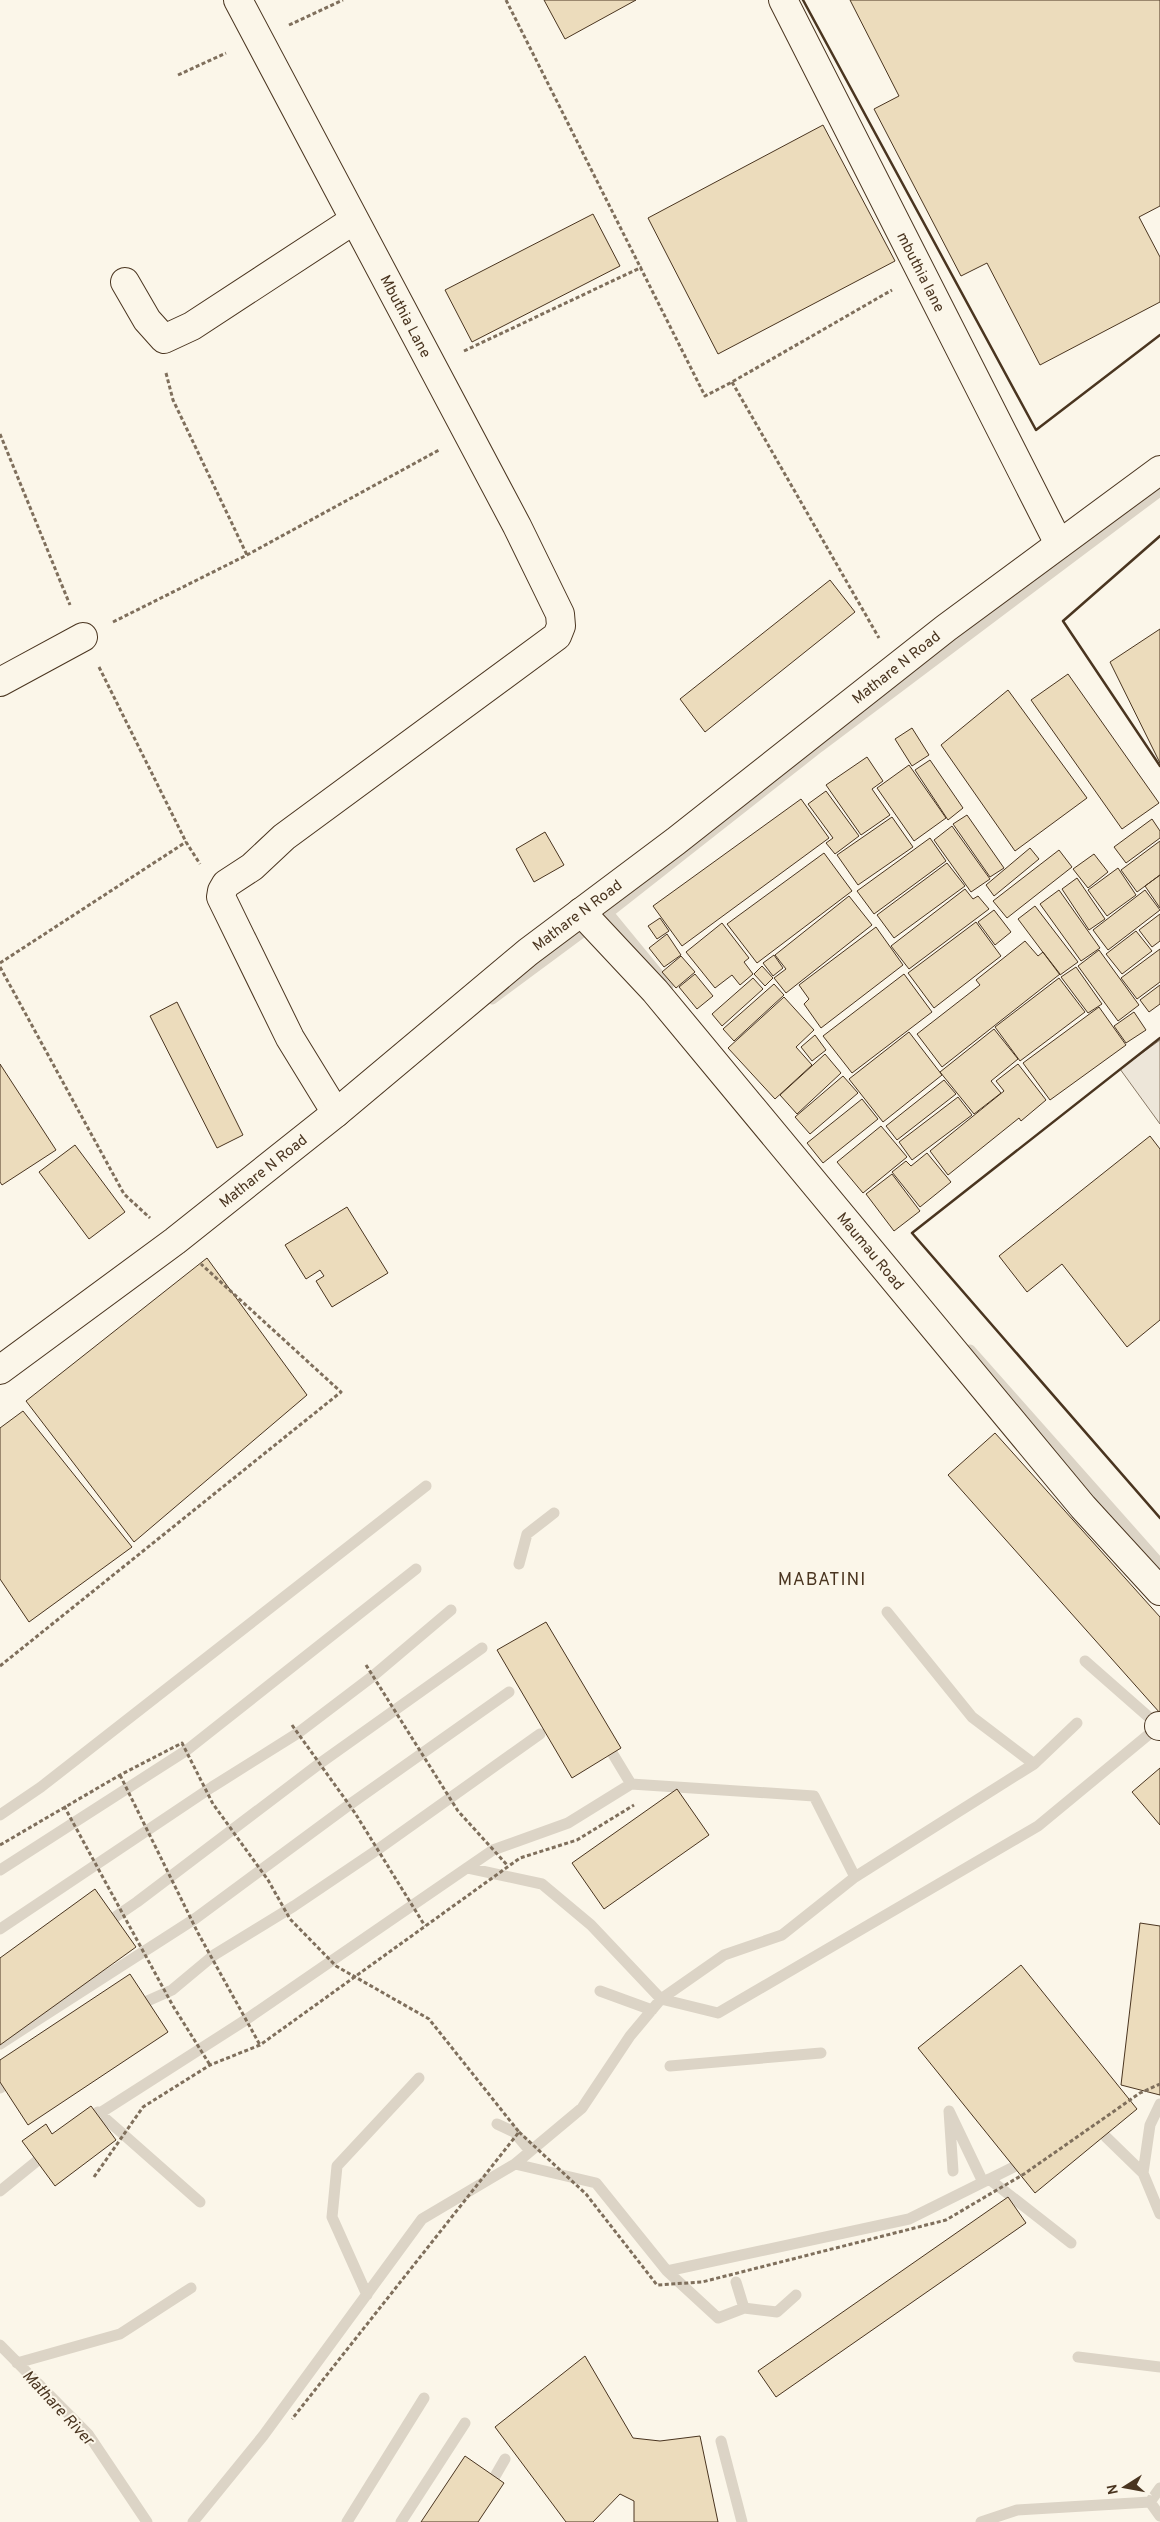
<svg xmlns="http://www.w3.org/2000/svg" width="1160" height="2522" font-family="Overpass,sans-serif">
	<rect width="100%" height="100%" fill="#fbf6e9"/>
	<path fill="#ede6d9" stroke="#887966" d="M 1160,1040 L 1160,1124 L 1120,1069 Z"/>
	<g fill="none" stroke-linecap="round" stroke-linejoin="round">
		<path stroke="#dcd4c6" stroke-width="11" d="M 608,913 L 668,986
			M 492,999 L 608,913 L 819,747 L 1157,493
			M 970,1350 L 1160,1564
			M 519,1564 L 527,1534 L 554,1513
			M 887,1612 L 972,1717 L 1034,1764
			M 605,1741 L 631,1784
			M 0,1815 L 41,1787 L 426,1486
			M 468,1868 L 542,1884 L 591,1925 L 661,1999 L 718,2013 L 1038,1826 L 1159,1726 L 1085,1661
			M 0,1870 L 187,1750 L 416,1569
			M 102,1926 L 137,1902 L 319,1764 L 482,1648
			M 0,1929 L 212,1787 L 298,1733 L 373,1676 L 451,1610
			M 600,1991 L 652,2010
			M 134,2007 L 172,1990 L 214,1955 L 294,1906 L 377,1850 L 540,1734
			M 0,2044 L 196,1918 L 349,1805 L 509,1692
			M 670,2066 L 821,2053
			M 0,2088 L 15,2077
			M 1160,2104 L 1150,2125 L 1143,2173 L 1160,2214
			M 98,2112 L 200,2202
			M 86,2122 L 244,2021 L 493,1850 L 568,1823 L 631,1784 L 814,1796 L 855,1877
			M 497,2124 L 514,2132 L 530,2151
			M 1106,2137 L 1143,2173
			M 515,2164 L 582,2108 L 630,2036 L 661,1999 L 724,1955 L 782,1935 L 855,1877 L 1034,1764 L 1077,1723
			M 953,2171 L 949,2111 L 983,2182
			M 989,2179 L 1071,2243
			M 0,2191 L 48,2152
			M 667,2271 L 718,2318 L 744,2308 L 777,2312 L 796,2295
			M 736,2282 L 744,2308
			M 367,2295 L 332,2217 L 337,2166 L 419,2078
			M 0,2345 L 88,2434 L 147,2522
			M 1078,2357 L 1160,2367
			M 17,2363 L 120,2334 L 191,2288
			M 721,2441 L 742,2522
			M 487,2490 L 505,2459
			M 1150,2502 L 1160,2488
			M 193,2522 L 263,2436 L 422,2219 L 515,2164 L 596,2183 L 667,2271 L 909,2219 L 1026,2161
			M 347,2522 L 424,2398
			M 401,2522 L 465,2423
			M 981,2522 L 1017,2510 L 1150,2502 L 1160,2516"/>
	</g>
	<path fill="#ecdcbc" stroke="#4a3520" d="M 544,0 L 636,0 L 565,39 Z
		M 850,0 L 1160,0 L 1160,206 L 1139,217 L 1160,257 L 1160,302 L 1040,365 L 987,263 L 961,276 L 874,109 L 899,96 Z
		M 823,125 L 895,261 L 718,354 L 648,218 Z
		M 593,214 L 620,266 L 472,342 L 445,290 Z
		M 830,580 L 855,612 L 705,732 L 680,699 Z
		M 1160,629 L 1160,763 L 1110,662 Z
		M 1068,674 L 1159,803 L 1122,829 L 1031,700 Z
		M 1008,690 L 1087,798 L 1015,851 L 941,745 Z
		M 912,728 L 929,755 L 912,766 L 895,739 Z
		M 867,757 L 883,781 L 872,789 L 890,815 L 861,835 L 826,785 Z
		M 930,760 L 963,808 L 948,820 L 915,770 Z
		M 909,765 L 946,818 L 914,841 L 877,788 Z
		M 826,791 L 859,836 L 835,854 L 826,843 L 833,838 L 808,804 Z
		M 801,799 L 829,838 L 682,946 L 653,906 Z
		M 967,815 L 1004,868 L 990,877 L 953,824 Z
		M 892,817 L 913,847 L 858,885 L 837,855 Z
		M 1152,819 L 1160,831 L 1160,838 L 1126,863 L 1114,847 Z
		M 952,826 L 990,879 L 971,892 L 934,840 Z
		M 545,832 L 564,865 L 534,882 L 516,849 Z
		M 930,838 L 946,861 L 874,914 L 857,891 Z
		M 1160,841 L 1160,875 L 1137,892 L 1121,870 Z
		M 1030,848 L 1039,859 L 994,896 L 986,885 Z
		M 1059,850 L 1072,867 L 1007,918 L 993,901 Z
		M 824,853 L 852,891 L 757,963 L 727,924 Z
		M 1094,854 L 1108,872 L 1088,888 L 1073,869 Z
		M 947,863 L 965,886 L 894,938 L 877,915 Z
		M 1118,868 L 1136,895 L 1107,916 L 1088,890 Z
		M 1160,875 L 1160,908 L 1145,886 Z
		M 1077,878 L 1105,919 L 1089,930 L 1062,889 Z
		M 965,889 L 973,899 L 978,896 L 989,909 L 909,969 L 891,946 Z
		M 1059,890 L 1100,948 L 1081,961 L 1040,904 Z
		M 1145,890 L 1160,910 L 1108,950 L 1093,930 Z
		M 849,896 L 872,925 L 786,993 L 774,978 L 786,969 L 775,955 Z
		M 1035,906 L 1078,962 L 1060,975 L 1018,919 Z
		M 994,910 L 1011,932 L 995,945 L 978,922 Z
		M 1160,914 L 1160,941 L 1152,947 L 1139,930 Z
		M 660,918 L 669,931 L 657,939 L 648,926 Z
		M 976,922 L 1001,956 L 934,1008 L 908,973 Z
		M 722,923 L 749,958 L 744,962 L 753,974 L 740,985 L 732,975 L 715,988 L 686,952 Z
		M 876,927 L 903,965 L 821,1028 L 804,1004 L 809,999 L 799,985 Z
		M 1136,931 L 1152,951 L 1122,974 L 1106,954 Z
		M 667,934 L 681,955 L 664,967 L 649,948 Z
		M 1025,941 L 1038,956 L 1043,952 L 1060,974 L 942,1067 L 917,1034 L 980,985 L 976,980 Z
		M 1160,949 L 1160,982 L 1137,999 L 1121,978 Z
		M 1099,950 L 1139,1005 L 1118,1021 L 1078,966 Z
		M 774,955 L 783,968 L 773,976 L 763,963 Z
		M 681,956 L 695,972 L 676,988 L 662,972 Z
		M 762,966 L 773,978 L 765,986 L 754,974 Z
		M 1076,967 L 1102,1004 L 1088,1013 L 1061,977 Z
		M 695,974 L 713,996 L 697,1009 L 679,987 Z
		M 904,974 L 932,1012 L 852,1073 L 823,1036 Z
		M 753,978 L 763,989 L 722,1026 L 712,1014 Z
		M 1059,978 L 1085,1012 L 1020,1061 L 995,1027 Z
		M 774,984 L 784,995 L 734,1041 L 723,1029 Z
		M 1160,985 L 1160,1004 L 1149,1012 L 1140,1000 Z
		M 784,997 L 814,1030 L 796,1047 L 812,1065 L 775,1099 L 728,1048 Z
		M 177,1002 L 243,1135 L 217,1148 L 150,1016 Z
		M 1099,1007 L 1126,1045 L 1050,1100 L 1023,1063 Z
		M 1134,1012 L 1146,1030 L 1126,1043 L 1114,1026 Z
		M 994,1029 L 1018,1059 L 991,1081 L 1001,1093 L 974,1114 L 940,1072 Z
		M 909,1032 L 942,1075 L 883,1122 L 849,1079 Z
		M 815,1035 L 826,1050 L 812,1061 L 801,1047 Z
		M 825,1054 L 841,1073 L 797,1114 L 780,1095 Z
		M 0,1064 L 56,1150 L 2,1185 L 0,1182 Z
		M 1018,1064 L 1046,1100 L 1021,1121 L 1019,1118 L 948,1175 L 930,1151 L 1004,1091 L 996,1081 Z
		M 843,1076 L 858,1093 L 810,1134 L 795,1117 Z
		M 944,1080 L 956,1094 L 897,1140 L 886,1126 Z
		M 958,1097 L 972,1115 L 912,1160 L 899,1142 Z
		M 862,1099 L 878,1119 L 823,1163 L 807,1143 Z
		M 881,1126 L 907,1157 L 863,1193 L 837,1162 Z
		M 1150,1136 L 1160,1149 L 1160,1320 L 1127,1347 L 1062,1264 L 1027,1292 L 999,1256 Z
		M 75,1145 L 125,1212 L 89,1239 L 39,1172 Z
		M 927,1153 L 951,1182 L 920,1207 L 892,1172 L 906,1161 L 911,1166 Z
		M 892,1174 L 920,1211 L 894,1231 L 866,1194 Z
		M 347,1207 L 388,1273 L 332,1307 L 316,1281 L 324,1276 L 320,1270 L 306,1279 L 285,1245 Z
		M 207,1258 L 307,1395 L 134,1542 L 26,1401 Z
		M 23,1411 L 132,1547 L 29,1622 L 0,1579 L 0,1428 Z
		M 995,1433 L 1160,1617 L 1160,1713 L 948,1475 Z
		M 546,1622 L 621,1748 L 572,1778 L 497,1650 Z
		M 1160,1768 L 1160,1825 L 1132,1792 Z
		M 677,1789 L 709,1835 L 604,1909 L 572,1863 Z
		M 95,1889 L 136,1947 L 0,2045 L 0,1958 Z
		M 1140,1923 L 1160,1926 L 1160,2095 L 1121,2085 Z
		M 1021,1965 L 1137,2109 L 1035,2193 L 918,2048 Z
		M 130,1974 L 168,2032 L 28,2125 L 0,2082 L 0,2060 Z
		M 91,2106 L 116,2140 L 55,2186 L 22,2141 L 46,2124 L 52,2134 Z
		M 1008,2197 L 1026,2223 L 776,2397 L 758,2371 Z
		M 585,2356 L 633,2438 L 660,2441 L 700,2436 L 718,2522 L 634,2522 L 634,2501 L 620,2494 L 593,2522 L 566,2522 L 495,2427 Z
		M 465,2456 L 504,2483 L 478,2522 L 421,2522 Z"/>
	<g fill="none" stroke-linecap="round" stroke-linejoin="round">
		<g stroke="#4a3520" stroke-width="30">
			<g id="minor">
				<path id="s1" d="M 238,0 L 517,526 L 560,614 L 561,626 L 557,636 L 284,837 L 252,867 L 226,884 L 222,891 L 221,897 L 290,1038 L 336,1113"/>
				<path id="s2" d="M 783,0 L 1059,544"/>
				<path d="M 125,282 L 147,320 L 164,339 L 192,326 L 354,220"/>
				<path d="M 0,682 L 83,637"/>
				<path id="s3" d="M 581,912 L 655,991 L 1083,1507 L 1160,1591"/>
				<path id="s4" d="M 0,1370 L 175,1241 L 336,1113 L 528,952 L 676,841 L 946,628 L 1160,470"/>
				<path d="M 1159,1726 L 1160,1726"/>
			</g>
		</g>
		<path stroke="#7f6f5c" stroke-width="3" stroke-dasharray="4 2.5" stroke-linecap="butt" d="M 506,0 L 705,396 L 732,382 L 892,290
			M 289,25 L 343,0
			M 178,75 L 226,53
			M 464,351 L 642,267
			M 166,373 L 173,400 L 247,555
			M 732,382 L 879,638
			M 0,434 L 70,605
			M 113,622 L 247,555 L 439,450
			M 99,667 L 186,842 L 200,864
			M 0,963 L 186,842
			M 0,967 L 124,1194 L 150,1218
			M 366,1665 L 458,1811 L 508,1866
			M 0,1666 L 341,1392 L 201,1264
			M 292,1725 L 355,1813 L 425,1926
			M 120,1775 L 198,1933 L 260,2045
			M 64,1806 L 173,2006 L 210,2065
			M 0,1845 L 120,1775 L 182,1743 L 213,1804 L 268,1880 L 290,1919 L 336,1966 L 429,2019 L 519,2132 L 292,2419
			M 519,2132 L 586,2194 L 657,2285 L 702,2282 L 946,2220 L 1024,2174 L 1140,2093 L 1160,2084
			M 94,2177 L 143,2107 L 210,2065 L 260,2045 L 520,1858 L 577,1840 L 634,1805"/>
		<use href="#minor" stroke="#fbf6e9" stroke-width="28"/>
		<path stroke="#4a3520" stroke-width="2.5" d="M 803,0 L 1036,430 L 1160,335
			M 1160,536 L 1063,621 L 1160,766
			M 1160,1038 L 912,1233 L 1160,1518"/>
	</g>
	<g text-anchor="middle" stroke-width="4" stroke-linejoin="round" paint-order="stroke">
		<g font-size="15" fill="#4a3520" stroke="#fbf6e9">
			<text dy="5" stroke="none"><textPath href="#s2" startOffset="305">mbuthia lane</textPath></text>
			<text dy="5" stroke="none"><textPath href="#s1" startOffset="358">Mbuthia Lane</textPath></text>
			<text dy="5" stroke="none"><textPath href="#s4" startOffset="1139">Mathare N Road</textPath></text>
			<text dy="5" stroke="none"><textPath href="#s4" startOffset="735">Mathare N Road</textPath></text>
			<text dy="5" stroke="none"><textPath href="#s4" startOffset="330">Mathare N Road</textPath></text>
			<text dy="5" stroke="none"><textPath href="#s3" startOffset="446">Maumau Road</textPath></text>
		</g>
		<g font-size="16" font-style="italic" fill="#4a3520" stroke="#fbf6e9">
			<text transform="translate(59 2407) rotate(47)" y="6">Mathare River</text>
		</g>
		<g font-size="18" letter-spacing="1" fill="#4a3520" stroke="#fbf6e9">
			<text x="822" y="1585">MABATINI</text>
		</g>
	</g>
	<g transform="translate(1125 2487) rotate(259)" stroke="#fbf6e9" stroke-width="4" paint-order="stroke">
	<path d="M0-4L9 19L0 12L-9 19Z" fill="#4a3520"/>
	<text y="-8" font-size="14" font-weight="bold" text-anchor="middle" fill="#4a3520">N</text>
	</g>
</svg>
